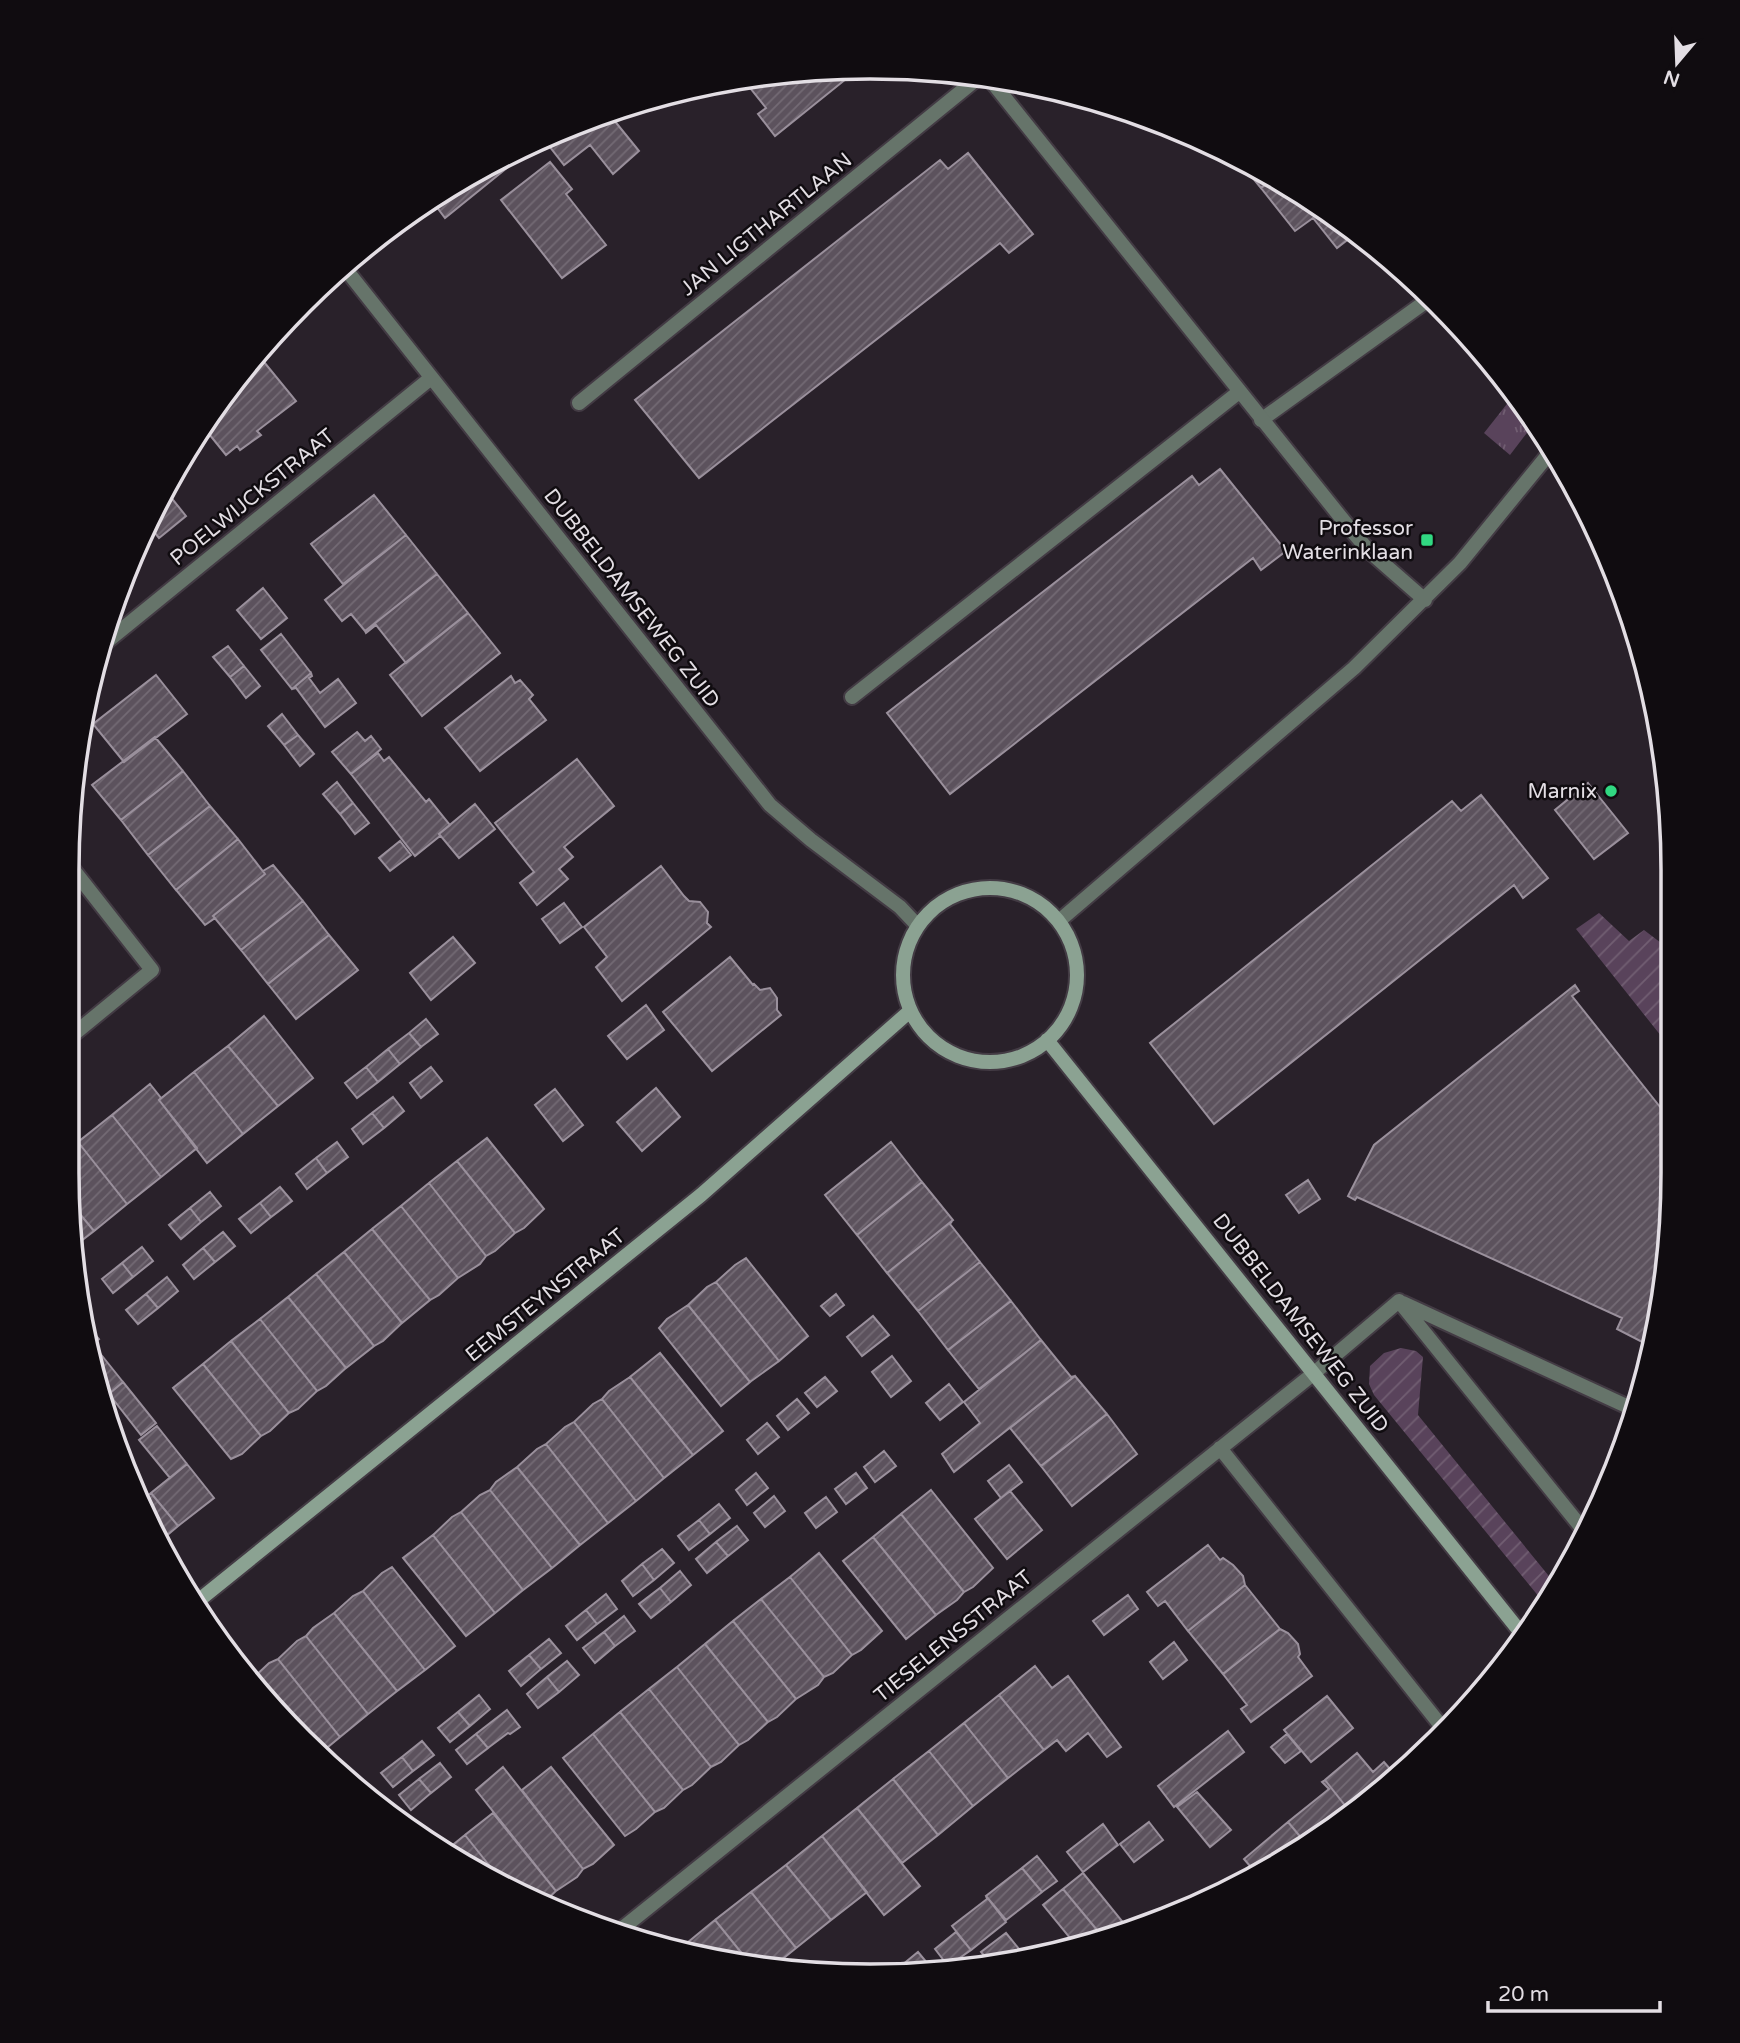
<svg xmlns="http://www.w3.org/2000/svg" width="1740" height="2043" font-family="'Varela Round',sans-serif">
	<defs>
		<pattern id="grass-tufts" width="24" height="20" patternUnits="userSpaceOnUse" patternTransform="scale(1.75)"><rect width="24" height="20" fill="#59435b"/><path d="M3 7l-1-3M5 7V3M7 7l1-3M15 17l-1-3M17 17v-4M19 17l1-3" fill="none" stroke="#715e72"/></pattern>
		<pattern id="garden-furrows" width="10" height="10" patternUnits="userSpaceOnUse" patternTransform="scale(1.75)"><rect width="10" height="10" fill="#59435b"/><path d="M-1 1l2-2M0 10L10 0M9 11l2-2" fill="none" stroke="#715e72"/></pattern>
		<pattern id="building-hatch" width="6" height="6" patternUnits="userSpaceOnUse" patternTransform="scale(1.75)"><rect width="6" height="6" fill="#5c525d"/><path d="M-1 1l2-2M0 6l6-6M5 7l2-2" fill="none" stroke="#736a74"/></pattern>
	</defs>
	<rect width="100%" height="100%" fill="#29212a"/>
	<path fill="url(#grass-tufts)" d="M 1514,395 L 1536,421 L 1510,455 L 1484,433 Z"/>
	<path fill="url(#garden-furrows)" d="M 1599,913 L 1629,941 L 1644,930 L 1673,952 L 1673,1051 L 1576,929 Z
		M 1401,1348 L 1416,1351 L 1423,1357 L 1418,1415 L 1557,1586 L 1544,1603 L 1374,1395 L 1369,1384 L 1370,1366 L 1384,1353 Z"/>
	<path fill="url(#building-hatch)" stroke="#9a909c" stroke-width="2" d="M 855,68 L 856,71 L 775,136 L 758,114 L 766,108 L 743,79 Z
		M 609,114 L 639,151 L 613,174 L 590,145 L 564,165 L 543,138 L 563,128 Z
		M 968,153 L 1033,234 L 1009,253 L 1000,243 L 699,478 L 635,400 L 940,160 L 948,169 Z
		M 514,154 L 518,159 L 445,218 L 430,198 Z
		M 1239,161 L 1273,179 L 1261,188 Z
		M 550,162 L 572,189 L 566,194 L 606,245 L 562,278 L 501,200 Z
		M 1273,179 L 1317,202 L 1355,234 L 1337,248 L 1313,218 L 1295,231 L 1261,188 Z
		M 264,362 L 296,401 L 257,431 L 261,435 L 240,450 L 237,446 L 226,455 L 205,429 L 200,433 L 236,377 L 242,372 L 245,376 Z
		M 182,463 L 186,469 L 170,482 Z
		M 1220,469 L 1286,551 L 1261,570 L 1253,558 L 950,794 L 887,713 L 1192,476 L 1199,485 Z
		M 165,490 L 186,516 L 159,538 L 146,522 Z
		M 374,495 L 406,535 L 343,584 L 311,544 Z
		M 406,535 L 437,574 L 365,631 L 351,614 L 342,621 L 325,600 Z
		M 437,574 L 468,613 L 406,663 L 376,625 L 366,633 L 365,631 Z
		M 263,588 L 287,618 L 261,639 L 237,610 Z
		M 468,613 L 500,653 L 422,716 L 390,675 Z
		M 281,634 L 311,673 L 292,689 L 261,650 Z
		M 228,646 L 244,666 L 230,677 L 213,657 Z
		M 244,666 L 260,686 L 246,698 L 230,677 Z
		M 311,673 L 312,676 L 309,678 L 320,693 L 338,679 L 356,703 L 325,727 L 296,688 L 292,689 Z
		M 156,675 L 187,714 L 124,762 L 93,724 Z
		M 511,676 L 515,683 L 520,680 L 533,695 L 529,699 L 546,720 L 480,771 L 445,728 Z
		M 282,714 L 298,735 L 284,745 L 268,726 Z
		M 357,732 L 365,741 L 371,736 L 381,749 L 351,774 L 332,752 Z
		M 298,735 L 314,754 L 300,766 L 284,745 Z
		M 155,737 L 183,771 L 121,820 L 92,785 Z
		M 378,753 L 384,761 L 389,757 L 426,802 L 429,799 L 450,825 L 439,834 L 440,836 L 415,856 L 351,774 Z
		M 577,759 L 614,806 L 564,847 L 573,857 L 559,869 L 568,879 L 537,905 L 520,883 L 534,872 L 495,823 Z
		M 183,771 L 210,806 L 148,855 L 121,820 Z
		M 337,782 L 353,803 L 340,814 L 323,794 Z
		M 1588,783 L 1628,833 L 1594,859 L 1555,810 Z
		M 1481,795 L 1548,878 L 1523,898 L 1514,885 L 1214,1124 L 1150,1043 L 1452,801 L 1461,811 Z
		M 353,803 L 369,823 L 355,834 L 340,814 Z
		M 475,804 L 495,829 L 459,858 L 439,834 Z
		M 210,806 L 238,839 L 176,890 L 148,855 Z
		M 238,839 L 265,874 L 213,916 L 215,918 L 205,925 L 176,890 Z
		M 400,841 L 411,855 L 390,871 L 379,858 Z
		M 273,865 L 303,901 L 241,950 L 213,916 L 265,874 L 263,871 Z
		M 661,866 L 684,896 L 689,901 L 700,902 L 708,912 L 707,923 L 711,927 L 622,1001 L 596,967 L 607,957 L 584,927 Z
		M 303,901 L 329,935 L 268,984 L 241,950 Z
		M 564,903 L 582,927 L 560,943 L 542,919 Z
		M 329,935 L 358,970 L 296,1019 L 268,984 Z
		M 453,937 L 475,963 L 431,1000 L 410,973 Z
		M 730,957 L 753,985 L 754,984 L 760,990 L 770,988 L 777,998 L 777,1010 L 781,1015 L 712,1071 L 663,1012 Z
		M 1575,985 L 1579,991 L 1572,996 L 1672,1122 L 1672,1226 L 1648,1345 L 1617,1329 L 1622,1318 L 1357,1197 L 1355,1200 L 1348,1196 L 1374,1145 Z
		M 646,1005 L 664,1030 L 627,1059 L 608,1036 Z
		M 264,1016 L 313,1078 L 278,1106 L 228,1046 Z
		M 426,1019 L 438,1034 L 421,1047 L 409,1033 Z
		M 409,1033 L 421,1047 L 400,1064 L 388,1049 Z
		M 228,1046 L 278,1106 L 243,1134 L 194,1072 Z
		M 388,1049 L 400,1064 L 378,1082 L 366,1067 Z
		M 366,1067 L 378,1082 L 357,1098 L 345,1083 Z
		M 431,1067 L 442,1081 L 421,1098 L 410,1083 Z
		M 194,1072 L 243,1134 L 207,1163 L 159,1100 Z
		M 150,1084 L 161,1098 L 159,1100 L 197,1148 L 161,1177 L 112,1115 Z
		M 656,1088 L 680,1117 L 642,1151 L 617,1122 Z
		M 555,1089 L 583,1125 L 563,1141 L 535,1105 Z
		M 393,1097 L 404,1111 L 384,1128 L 372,1113 Z
		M 372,1113 L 384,1128 L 363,1144 L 352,1129 Z
		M 112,1115 L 161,1177 L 127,1204 L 78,1142 Z
		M 487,1138 L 544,1209 L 524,1228 L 515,1233 L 457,1161 Z
		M 78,1142 L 127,1204 L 94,1231 L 70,1202 L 66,1173 L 67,1151 Z
		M 337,1142 L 348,1157 L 327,1173 L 316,1158 Z
		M 891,1142 L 922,1182 L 857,1235 L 825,1195 Z
		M 316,1158 L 327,1173 L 307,1189 L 296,1174 Z
		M 457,1161 L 515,1233 L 495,1251 L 486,1256 L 429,1183 Z
		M 1308,1180 L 1320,1199 L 1299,1213 L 1286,1195 Z
		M 922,1182 L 953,1220 L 887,1273 L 857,1235 Z
		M 429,1183 L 486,1256 L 480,1264 L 458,1278 L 401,1206 Z
		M 280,1187 L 292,1201 L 271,1217 L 260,1203 Z
		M 210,1192 L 221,1206 L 201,1222 L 190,1208 Z
		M 70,1202 L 94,1231 L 76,1245 Z
		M 260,1203 L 271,1217 L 251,1233 L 239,1219 Z
		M 401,1206 L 458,1278 L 439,1295 L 430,1300 L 372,1229 Z
		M 190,1208 L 201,1222 L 181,1239 L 169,1225 Z
		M 953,1220 L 950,1224 L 980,1262 L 918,1311 L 887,1273 Z
		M 372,1229 L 430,1300 L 402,1323 L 344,1252 Z
		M 223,1232 L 235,1246 L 215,1262 L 203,1248 Z
		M 142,1247 L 153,1261 L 133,1277 L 122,1263 Z
		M 203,1248 L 215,1262 L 194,1279 L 183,1265 Z
		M 344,1252 L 402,1323 L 383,1341 L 374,1346 L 316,1274 Z
		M 746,1258 L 808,1336 L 779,1361 L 716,1282 L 735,1265 Z
		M 980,1262 L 1011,1301 L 948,1350 L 918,1311 Z
		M 122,1263 L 133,1277 L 113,1293 L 102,1279 Z
		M 316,1274 L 374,1346 L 346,1368 L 288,1297 Z
		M 167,1277 L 178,1291 L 158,1308 L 146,1294 Z
		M 716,1282 L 779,1361 L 750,1382 L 688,1305 L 707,1287 Z
		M 146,1294 L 158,1308 L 138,1324 L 126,1310 Z
		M 836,1294 L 844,1305 L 830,1316 L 821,1306 Z
		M 288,1297 L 346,1368 L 326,1386 L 317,1391 L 260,1319 Z
		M 1011,1301 L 1041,1340 L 979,1389 L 948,1350 Z
		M 688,1305 L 750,1382 L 721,1406 L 659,1328 L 667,1319 Z
		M 873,1316 L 889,1335 L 862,1356 L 847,1337 Z
		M 260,1319 L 317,1391 L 298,1409 L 289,1413 L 231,1341 Z
		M 86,1324 L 99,1339 L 89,1347 Z
		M 1041,1340 L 1071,1377 L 1075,1376 L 954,1472 L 942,1454 L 980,1423 L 964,1402 Z
		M 231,1341 L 289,1413 L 270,1431 L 261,1436 L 203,1364 Z
		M 95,1347 L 123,1382 L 109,1394 L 93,1378 L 90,1351 Z
		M 660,1353 L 723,1431 L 693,1455 L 630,1377 Z
		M 892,1356 L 911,1381 L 891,1397 L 872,1372 Z
		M 203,1364 L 261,1436 L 242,1454 L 231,1459 L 173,1388 Z
		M 1075,1376 L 1107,1414 L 1041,1466 L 1010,1428 Z
		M 630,1377 L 693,1455 L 664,1478 L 602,1399 L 609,1391 Z
		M 825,1377 L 837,1391 L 817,1407 L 805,1393 Z
		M 123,1382 L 156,1423 L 141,1435 L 109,1394 Z
		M 949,1384 L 963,1402 L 940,1420 L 926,1403 Z
		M 602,1399 L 664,1478 L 636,1501 L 574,1422 L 593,1404 Z
		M 797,1399 L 809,1413 L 788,1430 L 777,1416 Z
		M 1107,1414 L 1137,1454 L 1072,1506 L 1041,1466 Z
		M 574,1422 L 636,1501 L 608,1523 L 546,1444 L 565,1427 Z
		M 767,1423 L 779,1437 L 758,1454 L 747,1440 Z
		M 157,1426 L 187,1464 L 170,1478 L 139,1440 Z
		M 546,1444 L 608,1523 L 580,1545 L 517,1467 L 537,1449 Z
		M 884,1451 L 896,1466 L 875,1482 L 864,1467 Z
		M 187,1464 L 214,1498 L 178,1526 L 151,1493 Z
		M 1009,1465 L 1022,1482 L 1001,1498 L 988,1481 Z
		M 517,1467 L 580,1545 L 552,1568 L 490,1490 L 496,1482 Z
		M 756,1473 L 768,1488 L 747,1505 L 736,1490 Z
		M 856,1473 L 867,1488 L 846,1504 L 835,1489 Z
		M 490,1490 L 552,1568 L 523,1590 L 461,1512 L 480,1495 Z
		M 931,1490 L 993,1568 L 973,1587 L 964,1592 L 901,1514 Z
		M 1010,1491 L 1042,1530 L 1007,1559 L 975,1519 Z
		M 151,1493 L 178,1526 L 159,1542 L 150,1529 L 140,1502 Z
		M 774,1496 L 785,1511 L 765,1527 L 754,1513 Z
		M 826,1497 L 837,1512 L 816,1528 L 805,1513 Z
		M 719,1504 L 730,1518 L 710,1534 L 699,1520 Z
		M 461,1512 L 523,1590 L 495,1613 L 433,1535 L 452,1517 Z
		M 901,1514 L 964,1592 L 957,1600 L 936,1615 L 873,1537 Z
		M 699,1520 L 710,1534 L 689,1550 L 678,1536 Z
		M 737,1526 L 748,1540 L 728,1556 L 716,1542 Z
		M 433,1535 L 495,1613 L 466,1636 L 403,1558 Z
		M 873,1537 L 936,1615 L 906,1639 L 843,1561 Z
		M 716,1542 L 728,1556 L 707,1573 L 696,1559 Z
		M 1208,1545 L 1220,1560 L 1223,1558 L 1233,1565 L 1243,1576 L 1245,1585 L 1188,1631 L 1165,1601 L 1158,1606 L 1147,1592 Z
		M 662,1549 L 674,1563 L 654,1580 L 642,1564 Z
		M 819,1553 L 882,1631 L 861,1650 L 852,1655 L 790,1577 Z
		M 642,1564 L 654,1580 L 633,1596 L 622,1581 Z
		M 392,1567 L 455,1646 L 425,1670 L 363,1591 L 382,1573 Z
		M 680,1571 L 691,1585 L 671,1602 L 660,1588 Z
		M 790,1577 L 852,1655 L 833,1673 L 824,1677 L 761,1599 Z
		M 1245,1585 L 1280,1629 L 1223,1674 L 1188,1631 Z
		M 660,1588 L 671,1602 L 651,1618 L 639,1604 Z
		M 363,1591 L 425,1670 L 397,1691 L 334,1613 L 353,1596 Z
		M 606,1594 L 617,1609 L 597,1624 L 586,1610 Z
		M 1128,1595 L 1138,1609 L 1104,1635 L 1093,1621 Z
		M 761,1599 L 824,1677 L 818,1685 L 796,1699 L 733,1621 Z
		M 586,1610 L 597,1624 L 577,1640 L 566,1626 Z
		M 334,1613 L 397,1691 L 368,1714 L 306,1636 L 313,1628 Z
		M 624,1616 L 635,1631 L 615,1646 L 604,1632 Z
		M 733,1621 L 796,1699 L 777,1717 L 768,1722 L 705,1644 Z
		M 1280,1629 L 1288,1633 L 1298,1644 L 1300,1654 L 1298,1657 L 1312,1676 L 1251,1722 L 1241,1709 L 1247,1705 L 1223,1674 Z
		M 604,1632 L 615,1646 L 595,1663 L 583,1648 Z
		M 306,1636 L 368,1714 L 340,1737 L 278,1659 L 297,1641 Z
		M 549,1639 L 561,1653 L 541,1669 L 529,1655 Z
		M 1174,1642 L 1187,1660 L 1163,1679 L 1150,1662 Z
		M 705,1644 L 768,1722 L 748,1740 L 739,1745 L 677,1667 Z
		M 529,1655 L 541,1669 L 521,1686 L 509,1671 Z
		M 278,1659 L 340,1737 L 322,1752 L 269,1705 L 251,1680 L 269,1663 Z
		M 567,1661 L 579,1675 L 559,1692 L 547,1677 Z
		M 1035,1666 L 1052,1688 L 1068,1676 L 1121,1747 L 1107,1757 L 1088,1733 L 1066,1751 L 1057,1740 L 1044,1750 L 999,1695 Z
		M 677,1667 L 739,1745 L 721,1762 L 711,1767 L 649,1689 Z
		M 547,1677 L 559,1692 L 538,1708 L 527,1694 Z
		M 649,1689 L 711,1767 L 692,1785 L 683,1790 L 620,1712 Z
		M 479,1695 L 490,1709 L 470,1726 L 458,1712 Z
		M 999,1695 L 1044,1750 L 1008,1778 L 964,1723 Z
		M 1327,1696 L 1353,1728 L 1311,1762 L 1284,1730 Z
		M 507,1710 L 520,1727 L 510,1734 L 508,1733 L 488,1748 L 476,1734 Z
		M 458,1712 L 470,1726 L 450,1742 L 438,1728 Z
		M 620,1712 L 683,1790 L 664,1808 L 655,1812 L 593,1734 Z
		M 964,1723 L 1008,1778 L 973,1806 L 929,1751 Z
		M 1228,1731 L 1244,1752 L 1174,1807 L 1158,1786 Z
		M 476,1734 L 488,1748 L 467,1764 L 456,1750 Z
		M 593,1734 L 655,1812 L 636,1829 L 625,1836 L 563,1758 Z
		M 1287,1734 L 1301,1751 L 1285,1763 L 1271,1747 Z
		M 422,1741 L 434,1755 L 413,1771 L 402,1757 Z
		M 929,1751 L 973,1806 L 938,1835 L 893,1779 Z
		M 1357,1753 L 1373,1772 L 1384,1762 L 1396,1776 L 1351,1813 L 1325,1780 Z
		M 402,1757 L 413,1771 L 393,1787 L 381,1773 Z
		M 440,1763 L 451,1777 L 431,1793 L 419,1779 Z
		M 503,1767 L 583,1869 L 577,1877 L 556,1891 L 476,1790 Z
		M 551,1767 L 614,1845 L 593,1864 L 583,1869 L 522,1790 Z
		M 419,1779 L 431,1793 L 411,1810 L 399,1795 Z
		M 893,1779 L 938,1835 L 902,1863 L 857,1808 Z
		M 1325,1780 L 1351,1813 L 1308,1846 L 1288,1822 L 1329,1789 L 1322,1782 Z
		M 1197,1792 L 1231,1830 L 1210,1847 L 1177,1807 Z
		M 857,1808 L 920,1886 L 884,1915 L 822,1836 Z
		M 493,1813 L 556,1891 L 542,1904 L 504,1884 L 465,1835 Z
		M 1149,1822 L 1163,1840 L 1134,1862 L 1120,1844 Z
		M 1288,1822 L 1308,1846 L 1256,1873 L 1244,1859 Z
		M 1103,1824 L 1118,1845 L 1083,1872 L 1067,1852 Z
		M 465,1835 L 504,1884 L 444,1852 Z
		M 822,1836 L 867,1892 L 831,1920 L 786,1865 Z
		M 1037,1856 L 1057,1881 L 1042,1892 L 1022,1868 Z
		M 786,1865 L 831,1920 L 796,1948 L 751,1892 Z
		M 1022,1868 L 1042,1892 L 1006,1920 L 986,1896 Z
		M 1083,1873 L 1126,1926 L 1120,1931 L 1102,1936 L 1063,1889 Z
		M 1063,1889 L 1102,1936 L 1074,1943 L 1043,1905 Z
		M 751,1892 L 796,1948 L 769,1970 L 752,1966 L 715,1920 Z
		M 986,1896 L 1006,1922 L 971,1950 L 952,1926 L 987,1899 Z
		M 715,1920 L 752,1966 L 682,1947 Z
		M 956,1932 L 971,1950 L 948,1966 L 935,1949 Z
		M 1006,1933 L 1019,1949 L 1004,1962 L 992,1965 L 981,1952 Z
		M 918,1952 L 933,1970 L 896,1970 Z"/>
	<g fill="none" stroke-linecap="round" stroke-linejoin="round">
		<g stroke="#433b44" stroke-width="18">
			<path id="lane" d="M 1261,420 L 1432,297
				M 1399,1301 L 1585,1532
				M 1403,1303 L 1635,1410
				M 1313,1374 L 1399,1301"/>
		</g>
		<g stroke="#433b44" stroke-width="18">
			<path id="street" d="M 989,78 L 1347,525 L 1369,551 L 1425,600
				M 344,267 L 770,805 L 811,840 L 900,907 L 917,925
				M 579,403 L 979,77
				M 99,648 L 431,378
				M 852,697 L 1239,392
				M 1059,921 L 1354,668 L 1460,563 L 1552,450
				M 69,1038 L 152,970 L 72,868
				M 1220,1448 L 1446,1732
				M 619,1931 L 1313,1374"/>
		</g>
		<g stroke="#433b44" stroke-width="18">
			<path id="secondary" d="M903 975a87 87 0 1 1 174 0a87 87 0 1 1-174 0Z
				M 1047,1040 L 1521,1633
				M 198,1601 L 701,1195 L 910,1011"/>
		</g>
		<use href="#lane" stroke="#66746a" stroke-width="14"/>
		<use href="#street" stroke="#66746a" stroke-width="14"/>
		<use href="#secondary" stroke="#8ba292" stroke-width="14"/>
	</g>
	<g fill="#31d882" stroke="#100c10" stroke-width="2.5">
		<rect x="1420" y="533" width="14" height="14" rx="3.5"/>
		<circle cx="1611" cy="791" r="7"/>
	</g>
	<g text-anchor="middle" stroke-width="5" stroke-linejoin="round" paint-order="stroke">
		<g font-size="21" fill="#e3dee4" stroke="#100c10">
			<text transform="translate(766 224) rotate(-39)" y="7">JAN LIGTHARTLAAN</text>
			<text transform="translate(252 497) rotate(-39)" y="7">POELWIJCKSTRAAT</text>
			<text transform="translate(632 598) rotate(52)" y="7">DUBBELDAMSEWEG ZUID</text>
			<text transform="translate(545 1295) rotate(-39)" y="7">EEMSTEYNSTRAAT</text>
			<text transform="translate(1301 1323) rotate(52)" y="7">DUBBELDAMSEWEG ZUID</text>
			<text transform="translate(953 1636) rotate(-39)" y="7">TIESELENSSTRAAT</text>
		</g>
		<g font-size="21" fill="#e3dee4" stroke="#100c10" text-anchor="end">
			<text x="1413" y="535">Professor<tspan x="1413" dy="24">Waterinklaan</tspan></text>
			<text x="1597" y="798">Marnix</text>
		</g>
	</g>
	<path d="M0 0H1740V2043H0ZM870 79H870A791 791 0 0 1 1661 870V1173A791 791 0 0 1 870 1964H870A791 791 0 0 1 79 1173V870A791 791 0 0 1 870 79Z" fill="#100c10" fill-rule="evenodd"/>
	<path fill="none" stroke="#e3dee4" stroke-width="3.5" d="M870 79H870A791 791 0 0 1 1661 870V1173A791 791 0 0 1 870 1964H870A791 791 0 0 1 79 1173V870A791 791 0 0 1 870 79Z"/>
	<g transform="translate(1677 63) rotate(199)" stroke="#100c10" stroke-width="5" paint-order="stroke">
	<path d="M0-5L12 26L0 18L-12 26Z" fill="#e3dee4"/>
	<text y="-10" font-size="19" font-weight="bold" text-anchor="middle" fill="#e3dee4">N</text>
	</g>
	<path d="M1488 2001v10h172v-10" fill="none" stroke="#e3dee4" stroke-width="3.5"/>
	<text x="1498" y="2001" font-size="21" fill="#e3dee4" stroke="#100c10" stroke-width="5" paint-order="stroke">20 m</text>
</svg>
